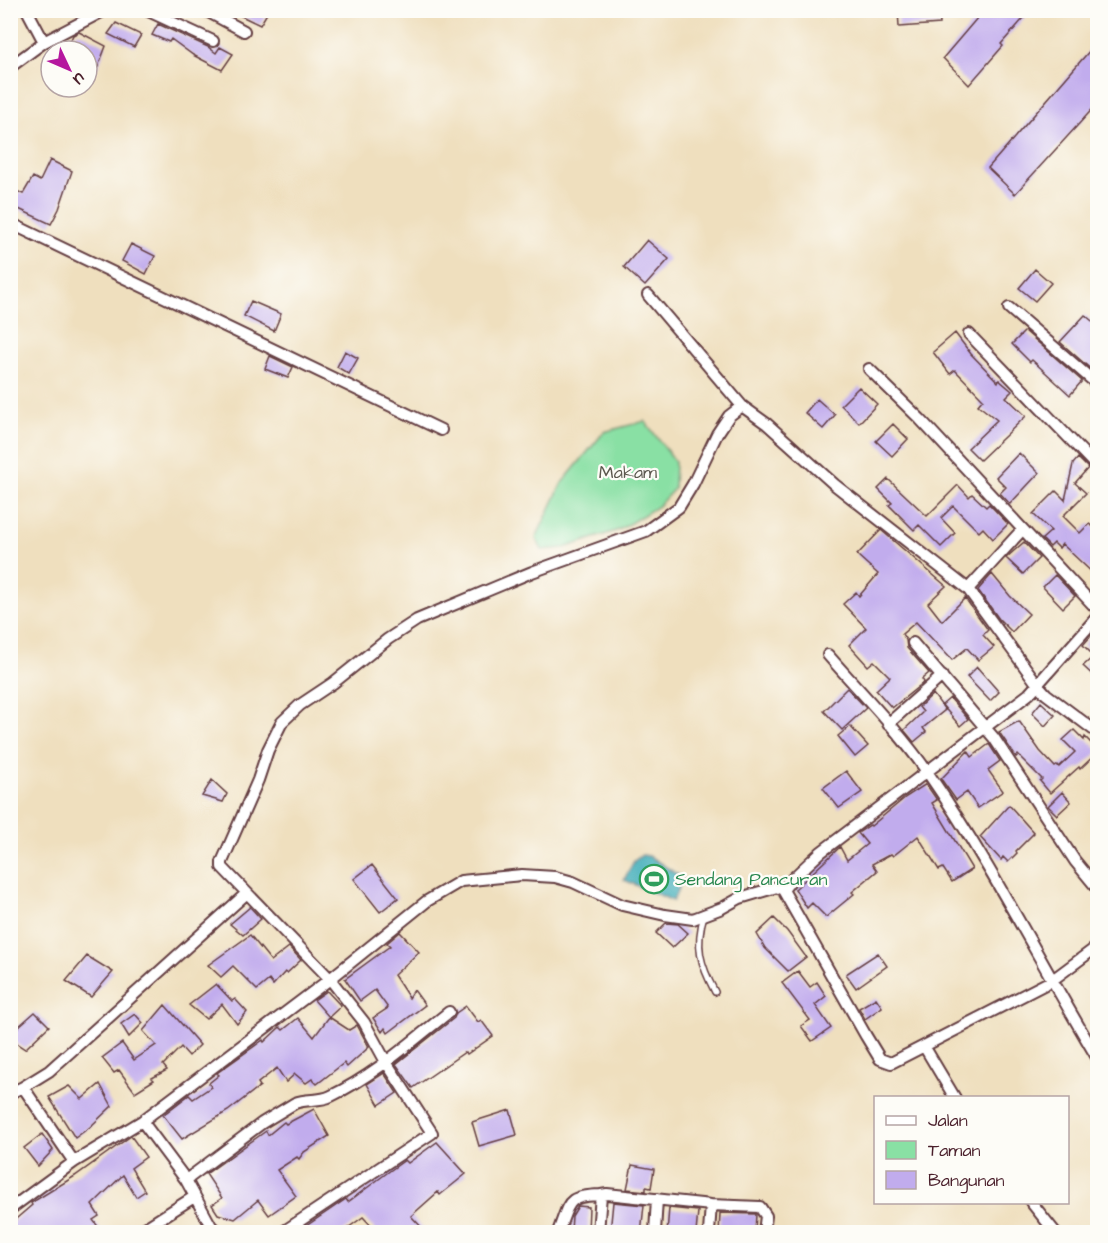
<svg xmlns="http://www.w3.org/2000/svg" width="1108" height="1243" font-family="'Architects Daughter',sans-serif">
	<rect width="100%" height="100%" fill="#fdfcf7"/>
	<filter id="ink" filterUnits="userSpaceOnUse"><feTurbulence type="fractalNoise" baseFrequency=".0167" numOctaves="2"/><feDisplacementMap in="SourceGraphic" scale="12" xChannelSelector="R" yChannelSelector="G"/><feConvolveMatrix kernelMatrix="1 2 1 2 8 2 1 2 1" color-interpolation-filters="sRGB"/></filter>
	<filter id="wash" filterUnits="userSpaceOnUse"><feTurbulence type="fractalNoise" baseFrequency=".008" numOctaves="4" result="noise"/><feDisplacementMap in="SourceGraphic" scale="24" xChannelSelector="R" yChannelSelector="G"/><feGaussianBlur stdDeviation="1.35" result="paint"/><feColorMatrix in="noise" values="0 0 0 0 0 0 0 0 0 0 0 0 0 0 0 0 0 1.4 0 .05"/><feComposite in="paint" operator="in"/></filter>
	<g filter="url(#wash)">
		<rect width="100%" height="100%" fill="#efdfbe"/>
		<path fill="#89e0a4" stroke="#6a8068" stroke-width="1.5" d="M 645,421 L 675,462 L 674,489 L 658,506 L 619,530 L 564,548 L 542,550 L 536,538 L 562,483 L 604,432 Z"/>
		<path fill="#3babb7" stroke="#426571" stroke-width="1.5" d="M 642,855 L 649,856 L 683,878 L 673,901 L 624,880 L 634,861 Z"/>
		<g id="blocks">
			<path fill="#c1aced" d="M 229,10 L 269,10 L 260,25 Z
				M 898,10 L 939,10 L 940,24 L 899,27 Z
				M 984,10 L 1031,10 L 1001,44 L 1003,46 L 969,85 L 943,58 Z
				M 116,23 L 141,35 L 134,47 L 108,34 Z
				M 158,24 L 208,47 L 216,53 L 220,47 L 233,54 L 222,70 L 193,55 L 171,39 L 169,42 L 152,35 Z
				M 79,32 L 106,46 L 98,67 L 87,62 L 87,51 L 66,51 L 73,35 Z
				M 1098,41 L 1098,103 L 1015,194 L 988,168 Z
				M 50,160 L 72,171 L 59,209 L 51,224 L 10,205 L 10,188 L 23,194 L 33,177 L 40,181 Z
				M 647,240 L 669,259 L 645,286 L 624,267 Z
				M 131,244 L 155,256 L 146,274 L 122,261 Z
				M 1035,269 L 1051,283 L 1035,301 L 1019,288 Z
				M 251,301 L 281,314 L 274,331 L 244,316 Z
				M 1085,315 L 1098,326 L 1098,366 L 1093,371 L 1060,342 Z
				M 1025,331 L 1082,381 L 1070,395 L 1032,360 L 1030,362 L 1012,344 Z
				M 955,333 L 971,354 L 998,382 L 999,380 L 1012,391 L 1006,397 L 1026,416 L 980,460 L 968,448 L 997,420 L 978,405 L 983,399 L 955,370 L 950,374 L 933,352 Z
				M 345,351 L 358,358 L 349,374 L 337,367 Z
				M 270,356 L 293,367 L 288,378 L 265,369 Z
				M 859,387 L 877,404 L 859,423 L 841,405 Z
				M 817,399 L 835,415 L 823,429 L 805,413 Z
				M 893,424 L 908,439 L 892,456 L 876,441 Z
				M 1019,453 L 1039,473 L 1010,504 L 1000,493 L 1006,487 L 996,477 Z
				M 1078,458 L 1088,468 L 1075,483 L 1086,493 L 1063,516 L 1080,533 L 1089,524 L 1098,530 L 1098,578 L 1062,544 L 1059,548 L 1054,543 L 1050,547 L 1042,539 L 1051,531 L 1033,514 L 1056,491 L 1065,500 L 1073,464 Z
				M 888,479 L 927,516 L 958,485 L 969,497 L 972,494 L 986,507 L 989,504 L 1008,524 L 993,539 L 983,528 L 979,532 L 953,506 L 941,518 L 955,533 L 941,547 L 919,525 L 914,530 L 889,505 L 892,503 L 878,489 Z
				M 881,530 L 946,586 L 928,603 L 942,621 L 965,598 L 988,630 L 983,635 L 994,647 L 978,660 L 967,648 L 952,660 L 916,622 L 902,634 L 906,640 L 907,648 L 929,673 L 922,679 L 924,682 L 892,708 L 876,690 L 890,677 L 874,661 L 868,666 L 849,645 L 866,628 L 843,604 L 856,592 L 859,596 L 878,574 L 857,555 Z
				M 1024,542 L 1039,558 L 1023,574 L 1006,558 Z
				M 992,574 L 1010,596 L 1029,614 L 1012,632 L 999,619 L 978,590 Z
				M 1055,575 L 1075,596 L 1063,608 L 1043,587 Z
				M 1098,628 L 1098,680 L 1083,666 L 1094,656 L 1083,645 Z
				M 977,667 L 999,692 L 990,701 L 967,677 Z
				M 847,688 L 866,708 L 842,730 L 824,711 Z
				M 933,694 L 945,710 L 923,728 L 926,732 L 914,742 L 904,730 L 923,712 L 919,707 Z
				M 950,698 L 968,719 L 960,726 L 942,705 Z
				M 1041,702 L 1055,715 L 1045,726 L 1032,713 Z
				M 1019,721 L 1040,751 L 1055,767 L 1058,765 L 1059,767 L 1075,752 L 1063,740 L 1074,730 L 1084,740 L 1085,737 L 1098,750 L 1098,752 L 1080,769 L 1079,767 L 1050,793 L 1040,781 L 1042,779 L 1018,755 L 1016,757 L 999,732 Z
				M 850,726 L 868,746 L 855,757 L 838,736 Z
				M 989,744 L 1000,761 L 988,770 L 1003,791 L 978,808 L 967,792 L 956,800 L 941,779 L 968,751 L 972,757 Z
				M 846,771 L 862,792 L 839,808 L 823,788 Z
				M 212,780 L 227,794 L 223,802 L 202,796 Z
				M 926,784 L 937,800 L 932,803 L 972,869 L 952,882 L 943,868 L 939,870 L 918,836 L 893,856 L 891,854 L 872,864 L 877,871 L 852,892 L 854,894 L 826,917 L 812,903 L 807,908 L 795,889 L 840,847 L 847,860 L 867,844 L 858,833 L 870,825 L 871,826 L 906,797 Z
				M 1062,792 L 1071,802 L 1057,815 L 1048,806 Z
				M 1009,805 L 1034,833 L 1016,851 L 1017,853 L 1008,862 L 1003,857 L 1001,860 L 980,837 Z
				M 372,865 L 398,898 L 380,912 L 354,879 Z
				M 250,907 L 261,919 L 243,935 L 230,924 Z
				M 774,918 L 787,931 L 806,957 L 788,971 L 765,948 L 757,934 Z
				M 666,923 L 678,924 L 688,933 L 672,948 L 656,933 Z
				M 400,932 L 419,952 L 394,975 L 409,998 L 414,990 L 425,1005 L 388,1033 L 385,1028 L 382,1032 L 373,1018 L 388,1008 L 375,990 L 360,1001 L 345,979 L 390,946 L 387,943 Z
				M 250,935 L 271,961 L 289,947 L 301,960 L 287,973 L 285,972 L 273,985 L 269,980 L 257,990 L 233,966 L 221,977 L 208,965 Z
				M 878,953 L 887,966 L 856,988 L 846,974 Z
				M 87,956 L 113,972 L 91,997 L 66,981 Z
				M 798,971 L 810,987 L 817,982 L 826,996 L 815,1005 L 831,1028 L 812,1041 L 801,1026 L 810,1020 L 782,983 Z
				M 216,984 L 232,1001 L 235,999 L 247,1012 L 237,1024 L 222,1004 L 206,1019 L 189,1005 Z
				M 327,991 L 341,1006 L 329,1017 L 314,1000 Z
				M 876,998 L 882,1007 L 865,1019 L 859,1008 Z
				M 165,1005 L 200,1045 L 189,1056 L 181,1047 L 163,1065 L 167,1070 L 152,1078 L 154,1080 L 135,1092 L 119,1070 L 114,1073 L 102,1058 L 122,1043 L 134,1060 L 156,1045 L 143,1031 Z
				M 466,1006 L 478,1022 L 481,1020 L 493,1036 L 467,1054 L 465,1052 L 413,1088 L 396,1064 L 454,1018 L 456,1013 Z
				M 35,1012 L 49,1026 L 25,1049 L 10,1039 L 10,1034 Z
				M 135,1014 L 143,1023 L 129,1037 L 121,1024 Z
				M 329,1017 L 349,1030 L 357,1025 L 369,1047 L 347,1067 L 344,1063 L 317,1084 L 312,1079 L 306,1083 L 295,1074 L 286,1082 L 277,1068 L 258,1083 L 260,1086 L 228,1111 L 182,1139 L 163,1115 L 189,1095 L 193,1099 L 211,1087 L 209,1083 L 219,1075 L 217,1073 L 263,1040 L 264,1042 L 280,1027 L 283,1030 L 298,1018 L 314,1037 Z
				M 384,1073 L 397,1093 L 379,1105 L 367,1084 Z
				M 100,1084 L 112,1106 L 90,1127 L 75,1138 L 49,1097 L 69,1086 L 82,1099 Z
				M 314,1109 L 329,1136 L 304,1152 L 299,1159 L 297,1157 L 277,1170 L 296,1196 L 269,1215 L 258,1200 L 235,1219 L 218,1214 L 212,1205 L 222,1198 L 206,1174 L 266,1131 L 268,1135 L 284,1122 L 286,1124 Z
				M 510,1110 L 517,1135 L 479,1146 L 472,1122 Z
				M 42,1134 L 53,1150 L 38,1166 L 24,1148 Z
				M 131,1136 L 146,1157 L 131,1168 L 145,1191 L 136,1197 L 123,1175 L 92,1205 L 99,1216 L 93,1220 L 103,1233 L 10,1233 L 10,1224 L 32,1205 L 31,1203 L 75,1176 Z
				M 437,1142 L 466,1174 L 440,1195 L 438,1192 L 411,1216 L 427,1233 L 378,1233 L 363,1217 L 341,1233 L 296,1233 L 346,1199 L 348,1202 L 391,1170 L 405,1160 L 408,1163 Z
				M 632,1165 L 654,1169 L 651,1188 L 646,1187 L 646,1191 L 627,1189 Z
				M 613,1202 L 644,1205 L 641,1233 L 610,1233 Z
				M 578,1206 L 589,1207 L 588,1232 L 571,1231 L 572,1216 Z
				M 669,1208 L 698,1211 L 696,1233 L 667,1233 Z
				M 720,1213 L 756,1214 L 755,1231 L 719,1233 Z"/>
		</g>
	</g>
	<g filter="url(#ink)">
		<use href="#blocks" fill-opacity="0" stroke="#633c41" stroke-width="1.5"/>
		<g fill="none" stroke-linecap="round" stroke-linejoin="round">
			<g stroke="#633c41" stroke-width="8">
				<path id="lane" d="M 704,915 C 695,946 700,964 715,992"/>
			</g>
			<g stroke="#633c41" stroke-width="14">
				<path id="street" d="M 27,10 L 44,42 L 105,10
					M 146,10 L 213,41
					M 205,10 L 244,31
					M 10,67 L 44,42
					M 10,223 L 441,430
					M 648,295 L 742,406 L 767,424 L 835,485 L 968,589 L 1038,685 L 1046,694 L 1098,733
					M 1009,308 L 1098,385
					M 969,334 L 1098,468
					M 869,369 L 920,419 L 1098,610
					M 968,589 L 1022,530
					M 913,643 L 994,738 L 1075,861 L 1098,889
					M 828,655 C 862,694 899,731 928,773 C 991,864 1041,964 1098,1059
					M 888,724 L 942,676
					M 783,890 L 866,1036 L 880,1059 L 891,1063 L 1051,981 L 1098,946
					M 924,1046 L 955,1098
					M 23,1087 L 74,1162
					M 10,1093 L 23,1087 L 49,1071 L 247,893
					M 142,1121 L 186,1180 L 211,1226 L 217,1232
					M 186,1180 L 262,1123 L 295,1103 C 307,1098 319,1102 331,1096 C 375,1075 411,1042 449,1012
					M 1031,1202 L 1055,1232
					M 10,1209 L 74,1162 L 142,1121 L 330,979 L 427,901 L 461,881 L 522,875 L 555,877 L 573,882 L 622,905 L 665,915 L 693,919 L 722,908 L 740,898 L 777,887 L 783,890 L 791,880 L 821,852 L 1029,694 L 1098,616
					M 139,1232 L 194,1197
					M 283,1232 L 432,1133 L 386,1062 L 364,1022 L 330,979 L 222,867 L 222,862 L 258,780 L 268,750 L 282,722 L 300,705 L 333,683 L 388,639 L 417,620 L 532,572 L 646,531 L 679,507 L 693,484 L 717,434 L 729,416 L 742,406
					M 558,1232 C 570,1202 565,1196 601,1195
					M 598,1232 L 601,1195 L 607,1194 L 711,1205 L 760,1207 L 766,1216 L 764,1232
					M 655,1232 L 657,1199
					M 709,1232 L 711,1205"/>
			</g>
			<use href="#lane" stroke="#fff" stroke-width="5"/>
			<use href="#street" stroke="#fff" stroke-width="10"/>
		</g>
	</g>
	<defs>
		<g id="stadium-ring" transform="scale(1.5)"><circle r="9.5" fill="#fdfcf7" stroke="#2e9e5b" stroke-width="1.5"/><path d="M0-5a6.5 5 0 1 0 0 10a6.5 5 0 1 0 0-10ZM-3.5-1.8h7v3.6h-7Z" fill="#2e9e5b"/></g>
	</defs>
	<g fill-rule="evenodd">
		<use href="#stadium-ring" x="654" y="879"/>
	</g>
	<g text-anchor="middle" stroke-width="4.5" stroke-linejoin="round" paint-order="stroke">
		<g font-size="18" fill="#5d594f" stroke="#fdfcf7">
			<text x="628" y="478">Makam</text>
		</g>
		<g font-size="18" fill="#27864d" stroke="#fdfcf7" text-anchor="start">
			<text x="675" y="885">Sendang Pancuran</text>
		</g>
	</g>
	<rect width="1108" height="1243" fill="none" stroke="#fdfcf7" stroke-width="36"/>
	<rect x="874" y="1096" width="195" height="108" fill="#fdfcf7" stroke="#b5a4a5" stroke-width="1.5"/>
	<rect x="886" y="1116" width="30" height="9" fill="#ffffff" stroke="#b5a4a5" stroke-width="1.5"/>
	<text x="928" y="1126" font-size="18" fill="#4a1f2b">Jalan</text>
	<rect x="886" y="1141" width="30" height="18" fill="#89e0a4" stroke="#b5a4a5" stroke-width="1.5"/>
	<text x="928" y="1156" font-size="18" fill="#4a1f2b">Taman</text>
	<rect x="886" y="1171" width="30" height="18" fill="#c1aced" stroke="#b5a4a5" stroke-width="1.5"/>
	<text x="928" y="1186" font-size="18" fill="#4a1f2b">Bangunan</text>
	<g transform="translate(69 69) rotate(134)"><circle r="28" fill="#fdfcf7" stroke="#b5a4a5" stroke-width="1.5"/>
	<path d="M0-4.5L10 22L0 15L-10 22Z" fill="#b5179e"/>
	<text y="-9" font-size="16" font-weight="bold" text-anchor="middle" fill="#4a1f2b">U</text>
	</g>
</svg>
